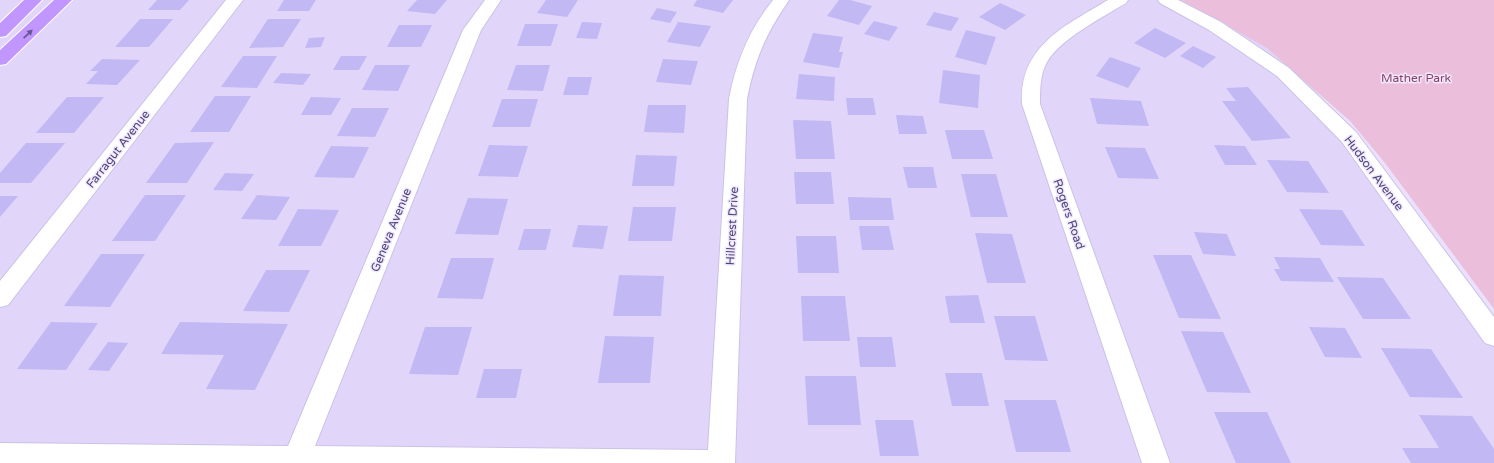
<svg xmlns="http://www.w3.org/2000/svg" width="1494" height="463" font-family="'Varela Round',sans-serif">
	<rect width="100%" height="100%" fill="#ece1fd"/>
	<path fill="#e2d5fa" d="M 0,0 L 1247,0 L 1494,328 L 1494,463 L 0,463 Z"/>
	<path fill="#ebbfdb" d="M 1181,0 L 1494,0 L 1494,309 L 1385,163 L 1350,121 L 1267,48 Z"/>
	<path fill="#c2b8f4" d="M 157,0 L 189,0 L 180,10 L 148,10 Z
		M 284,0 L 316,0 L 309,11 L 277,11 Z
		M 417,0 L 447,0 L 435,14 L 407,11 Z
		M 546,0 L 578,0 L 567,17 L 537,13 Z
		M 697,0 L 733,0 L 723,13 L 693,6 Z
		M 839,0 L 850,0 L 872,6 L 859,25 L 827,16 Z
		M 1000,3 L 1026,15 L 1005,30 L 979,17 Z
		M 657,8 L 677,12 L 670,23 L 650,19 Z
		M 934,12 L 959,18 L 951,31 L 926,25 Z
		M 140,19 L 173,19 L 149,47 L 115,47 Z
		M 268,19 L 301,19 L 283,47 L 249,48 Z
		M 874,21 L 898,27 L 889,41 L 864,34 Z
		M 582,22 L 602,23 L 597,39 L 576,38 Z
		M 678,22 L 711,26 L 700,47 L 667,42 Z
		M 525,24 L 558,24 L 551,46 L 517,46 Z
		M 399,25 L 432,25 L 421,47 L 387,47 Z
		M 1155,28 L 1186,43 L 1165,58 L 1134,43 Z
		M 966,30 L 996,37 L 986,65 L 955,57 Z
		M 813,33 L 843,37 L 839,52 L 843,52 L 839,68 L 803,62 Z
		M 325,37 L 321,47 L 305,48 L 309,38 Z
		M 1193,46 L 1216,57 L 1203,68 L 1180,56 Z
		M 243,56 L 277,56 L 257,88 L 221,87 Z
		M 341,56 L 367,56 L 359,70 L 333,70 Z
		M 1110,57 L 1141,68 L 1128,88 L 1096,76 Z
		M 102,59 L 140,60 L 117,85 L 86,84 L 98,71 L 90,71 Z
		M 663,59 L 698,61 L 691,85 L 656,82 Z
		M 375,65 L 410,65 L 398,91 L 362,90 Z
		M 516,65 L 550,65 L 543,91 L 507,90 Z
		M 943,70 L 980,75 L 978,108 L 939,103 Z
		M 281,73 L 311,74 L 303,85 L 273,83 Z
		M 799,74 L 835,77 L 834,101 L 796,99 Z
		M 568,77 L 592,77 L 588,95 L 563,95 Z
		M 1248,87 L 1291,138 L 1252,141 L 1222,101 L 1236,101 L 1226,88 Z
		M 215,96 L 251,96 L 229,132 L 190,132 Z
		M 67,97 L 104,97 L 74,133 L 36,133 Z
		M 311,97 L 341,98 L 331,115 L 301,115 Z
		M 846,98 L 873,98 L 876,115 L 848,115 Z
		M 1090,98 L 1141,101 L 1149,126 L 1097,124 Z
		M 502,99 L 538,99 L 530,127 L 492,127 Z
		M 648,105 L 686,105 L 684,133 L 644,132 Z
		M 352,108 L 389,108 L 375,137 L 337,136 Z
		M 896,115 L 923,116 L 927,134 L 899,134 Z
		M 793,120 L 831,121 L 835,159 L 796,159 Z
		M 945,130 L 984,130 L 993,159 L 952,159 Z
		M 214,142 L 187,183 L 146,183 L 175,143 Z
		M 26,143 L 65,143 L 31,183 L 0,183 L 0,173 Z
		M 489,145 L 528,146 L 518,177 L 478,176 Z
		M 1214,145 L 1245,146 L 1257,165 L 1225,165 Z
		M 331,146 L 369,147 L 354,178 L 314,177 Z
		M 1105,147 L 1145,148 L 1159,179 L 1118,178 Z
		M 636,155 L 677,156 L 674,186 L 632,186 Z
		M 1267,160 L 1308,161 L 1329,193 L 1287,192 Z
		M 903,167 L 933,167 L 937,188 L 908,188 Z
		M 794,172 L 831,172 L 834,204 L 796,204 Z
		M 225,173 L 254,174 L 242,191 L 213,190 Z
		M 961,174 L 996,174 L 1008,217 L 971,217 Z
		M 145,195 L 186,195 L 155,241 L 112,241 Z
		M 257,195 L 290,197 L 276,220 L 241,219 Z
		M 0,196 L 18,196 L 0,217 Z
		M 848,197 L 891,198 L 894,220 L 850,220 Z
		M 468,198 L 508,199 L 498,235 L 455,234 Z
		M 633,207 L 676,207 L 672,241 L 628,241 Z
		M 298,209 L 339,210 L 321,246 L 278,246 Z
		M 1299,209 L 1342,210 L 1365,246 L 1321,245 Z
		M 578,225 L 608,226 L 603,249 L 572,247 Z
		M 859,226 L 889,226 L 894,250 L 862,250 Z
		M 524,229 L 551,229 L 546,250 L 518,250 Z
		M 1194,232 L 1227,234 L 1236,256 L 1203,254 Z
		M 975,233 L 1012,234 L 1026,283 L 987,283 Z
		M 796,236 L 836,236 L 839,273 L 798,273 Z
		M 101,254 L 145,254 L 110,307 L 64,306 Z
		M 1153,255 L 1191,255 L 1221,319 L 1179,318 Z
		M 1274,257 L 1320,258 L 1334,282 L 1281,281 L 1274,269 L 1280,269 Z
		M 451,258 L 494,258 L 483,299 L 437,298 Z
		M 266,270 L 310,270 L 289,312 L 243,311 Z
		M 619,275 L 664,276 L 661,316 L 613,316 Z
		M 1337,277 L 1383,278 L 1411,319 L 1363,319 Z
		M 978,295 L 985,323 L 950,323 L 945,296 Z
		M 801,296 L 845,296 L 850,341 L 803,341 Z
		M 994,316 L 1035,316 L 1048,361 L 1005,360 Z
		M 51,322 L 98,323 L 66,370 L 17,369 Z
		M 180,322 L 288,324 L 255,390 L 206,389 L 224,355 L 161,354 Z
		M 425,327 L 472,327 L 458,375 L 409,374 Z
		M 1309,327 L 1345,328 L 1362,358 L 1325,357 Z
		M 1181,331 L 1223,332 L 1251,393 L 1207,392 Z
		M 605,336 L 654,337 L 650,383 L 598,383 Z
		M 857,337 L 892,337 L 896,367 L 860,367 Z
		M 108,342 L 128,343 L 109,371 L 88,370 Z
		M 1381,348 L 1431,349 L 1463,398 L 1410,397 Z
		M 484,369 L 522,369 L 516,398 L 476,398 Z
		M 945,373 L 982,373 L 989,406 L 952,406 Z
		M 805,376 L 856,376 L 861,425 L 808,425 Z
		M 1004,400 L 1056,400 L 1071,452 L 1016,452 Z
		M 1214,412 L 1267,412 L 1291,463 L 1236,463 Z
		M 1419,415 L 1472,416 L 1494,449 L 1494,463 L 1411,463 L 1402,448 L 1439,448 Z
		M 875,420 L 913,420 L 919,456 L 880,456 Z"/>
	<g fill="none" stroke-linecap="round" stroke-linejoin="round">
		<g stroke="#cbc2e7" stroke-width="2">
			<path id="minor" d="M 226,0 L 243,0 L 8,305 L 0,307 L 0,281 Z
				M 485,0 L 501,0 L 481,30 L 315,446 L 708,450 L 729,99 C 736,62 749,30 773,0 L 789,0 C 766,34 755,58 747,99 L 735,463 L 0,463 L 0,443 L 288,446 L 463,30 Z
				M 1108,0 L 1128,0 L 1126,3 C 1103,17 1060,39 1047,62 C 1040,74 1040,90 1040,104 L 1170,463 L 1142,463 L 1022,104 C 1019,46 1065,26 1108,0 Z
				M 1158,0 L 1178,0 L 1221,22 L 1289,68 L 1356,132 L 1494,317 L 1494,346 L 1485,343 L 1342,142 L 1277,76 L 1209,30 L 1160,3 Z"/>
		</g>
		<g stroke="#fff" stroke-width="2">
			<path id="major" d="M 24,0 L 42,0 L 6,36 L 0,37 L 0,23 Z
				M 54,0 L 72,0 L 6,64 L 0,65 L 0,50 Z"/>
		</g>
		<use href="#minor" fill="#fff" fill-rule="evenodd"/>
		<use href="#major" fill="#c196ff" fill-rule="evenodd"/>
	</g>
	<defs><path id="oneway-solid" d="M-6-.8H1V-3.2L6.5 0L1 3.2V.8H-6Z"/></defs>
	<use fill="#645791" href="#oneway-solid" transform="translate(28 34) rotate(-43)"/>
	<g text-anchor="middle" stroke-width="3" stroke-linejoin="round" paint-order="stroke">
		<g font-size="12" fill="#884367" stroke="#f1e8ff">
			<text x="1416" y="82">Mather Park</text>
		</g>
		<g font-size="12" fill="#4d4776" stroke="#f1e8ff">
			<text transform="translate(118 149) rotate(-52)" y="4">Farragut Avenue</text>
			<text transform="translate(1374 173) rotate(53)" y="4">Hudson Avenue</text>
			<text transform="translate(1069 214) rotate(71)" y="4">Rogers Road</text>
			<text transform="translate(732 226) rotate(-87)" y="4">Hillcrest Drive</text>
			<text transform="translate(391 230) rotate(-68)" y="4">Geneva Avenue</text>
		</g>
	</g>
</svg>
